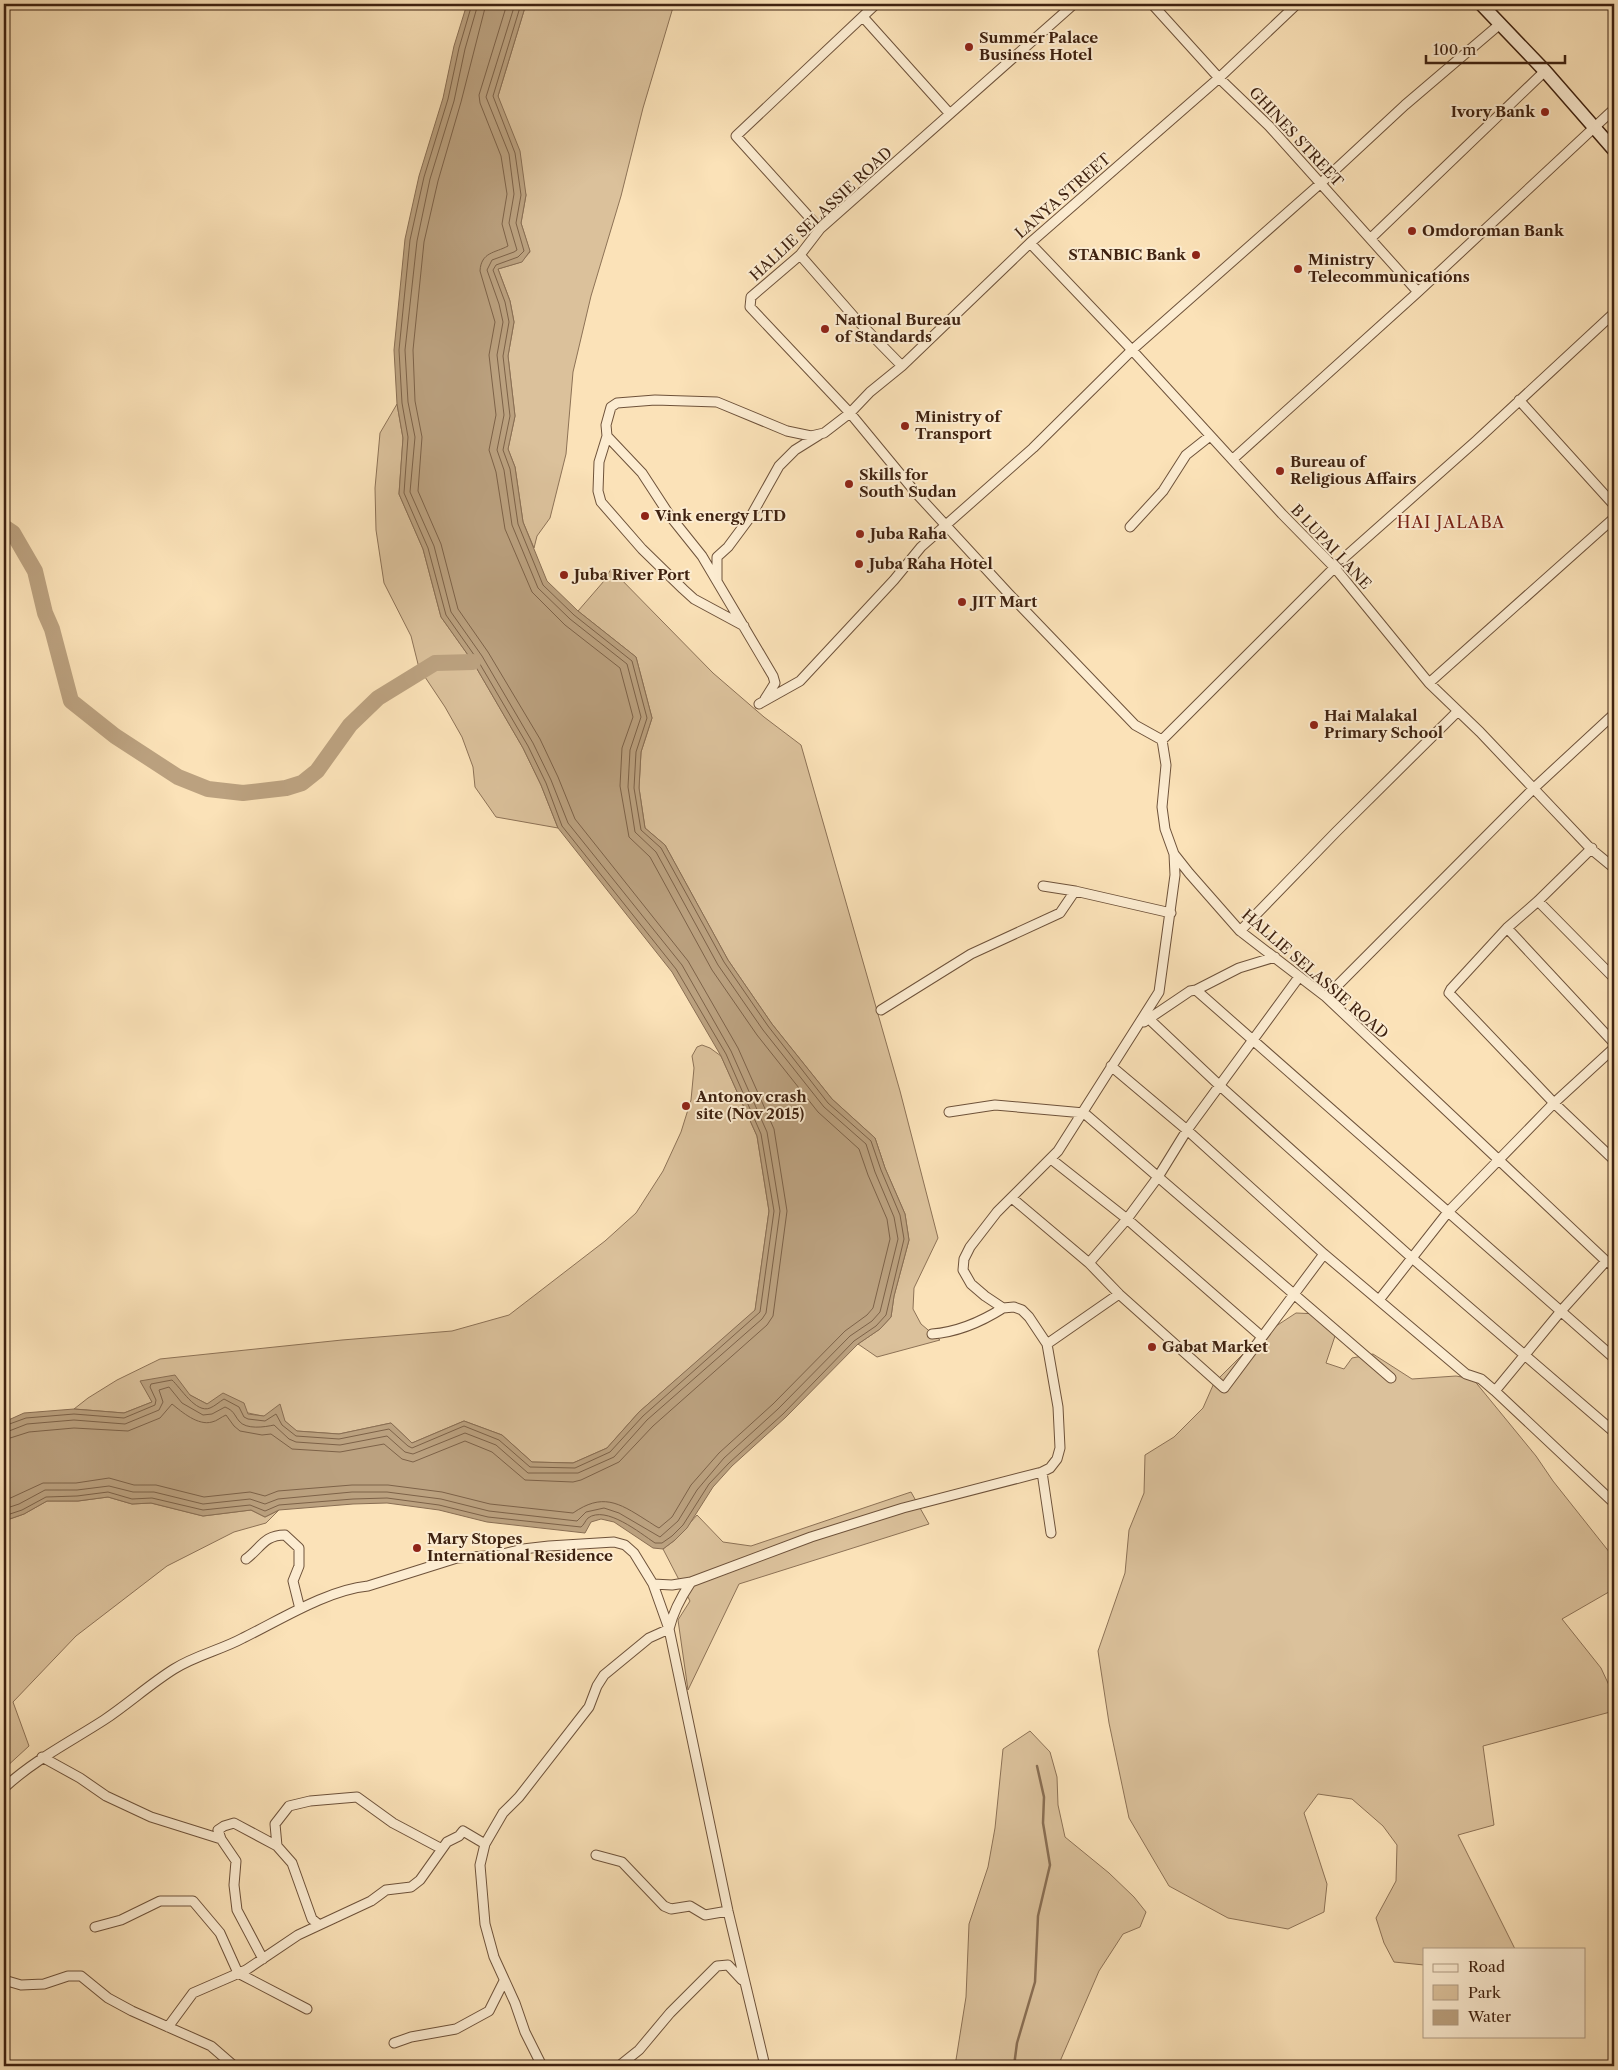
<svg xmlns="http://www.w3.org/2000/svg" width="1618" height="2070" font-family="'Libre Caslon Text',serif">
	<rect width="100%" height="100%" fill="#fbe2b8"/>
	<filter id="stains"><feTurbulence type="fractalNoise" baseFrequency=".004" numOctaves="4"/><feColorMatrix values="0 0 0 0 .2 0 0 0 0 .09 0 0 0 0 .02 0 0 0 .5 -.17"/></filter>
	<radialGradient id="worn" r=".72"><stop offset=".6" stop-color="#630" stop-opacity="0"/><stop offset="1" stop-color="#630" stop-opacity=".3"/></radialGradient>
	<path fill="#dbc19b" stroke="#8d7256" d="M 526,4 L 674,4 L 643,108 L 621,196 L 591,296 L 573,372 L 566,454 L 550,518 L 537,536 L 534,548 L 523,522 L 515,467 L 508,449 L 515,416 L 508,356 L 514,322 L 510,301 L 498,269 L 521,262 L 530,252 L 521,223 L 526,195 L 498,96 Z
		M 397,404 L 403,438 L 399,494 L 423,549 L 441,617 L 473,662 L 523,748 L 541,785 L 558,828 L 496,817 L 475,787 L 473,767 L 462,737 L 445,707 L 419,668 L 411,636 L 384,583 L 376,530 L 375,488 L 380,433 Z
		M 611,569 L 713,673 L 764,717 L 801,745 L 900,1091 L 938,1238 L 914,1288 L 913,1309 L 921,1324 L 940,1340 L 877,1357 L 858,1344 L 880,1329 L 891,1317 L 894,1296 L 909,1240 L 905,1214 L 885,1168 L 875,1138 L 832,1099 L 772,1024 L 728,960 L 665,845 L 645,828 L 639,788 L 641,752 L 652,718 L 636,657 L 578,611 L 604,581 Z
		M 702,1045 L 710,1048 L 721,1056 L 757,1136 L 769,1211 L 755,1311 L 639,1412 L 607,1448 L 573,1463 L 532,1462 L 502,1435 L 464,1421 L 412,1443 L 391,1423 L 339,1434 L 296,1431 L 285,1421 L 207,1404 L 190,1395 L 141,1381 L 152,1402 L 124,1413 L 74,1409 L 88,1398 L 117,1380 L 160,1359 L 342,1340 L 452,1331 L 509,1315 L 605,1241 L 636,1213 L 663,1171 L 681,1132 L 691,1100 L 694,1068 L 692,1056 L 697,1047 Z
		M 1296,1313 L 1319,1314 L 1337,1330 L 1326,1363 L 1344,1369 L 1352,1358 L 1373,1354 L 1412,1379 L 1456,1376 L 1473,1379 L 1536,1456 L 1553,1481 L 1614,1558 L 1614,1589 L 1562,1619 L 1601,1668 L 1614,1696 L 1614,1711 L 1483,1746 L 1494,1825 L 1458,1835 L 1515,1949 L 1424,1949 L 1424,1965 L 1394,1962 L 1384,1943 L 1376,1918 L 1396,1881 L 1397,1845 L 1383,1826 L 1352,1799 L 1318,1794 L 1304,1813 L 1327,1884 L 1324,1912 L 1288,1929 L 1228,1918 L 1169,1886 L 1129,1818 L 1109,1723 L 1098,1651 L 1125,1573 L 1129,1530 L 1144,1493 L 1145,1455 L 1174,1437 L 1203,1408 L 1214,1383 L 1242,1355 L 1270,1330 Z
		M 911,1492 L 929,1524 L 739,1584 L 688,1690 L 678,1620 L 690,1601 L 663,1549 L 675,1540 L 697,1515 L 723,1542 L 751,1546 Z
		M 108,1497 L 132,1504 L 151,1503 L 203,1516 L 251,1510 L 265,1517 L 279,1510 L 266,1523 L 234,1532 L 167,1566 L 76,1636 L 13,1702 L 29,1746 L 4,1769 L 4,1521 L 24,1514 L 47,1501 L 78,1501 Z
		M 1030,1731 L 1050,1752 L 1057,1777 L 1058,1805 L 1065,1837 L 1109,1873 L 1134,1897 L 1146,1912 L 1140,1927 L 1123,1934 L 1099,1971 L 1058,2066 L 955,2066 L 966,1997 L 969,1924 L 988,1867 L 995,1828 L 1003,1749 Z"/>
	<path fill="#bba17f" stroke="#896e53" d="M 467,4 L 526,4 L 498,96 L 520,151 L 526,195 L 521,223 L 530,251 L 522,262 L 498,269 L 510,301 L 514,322 L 508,356 L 515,416 L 508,449 L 515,467 L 523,522 L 547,581 L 578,611 L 636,657 L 652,718 L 641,752 L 639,788 L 645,828 L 665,845 L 728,960 L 772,1024 L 832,1099 L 875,1138 L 885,1168 L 905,1214 L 909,1240 L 894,1296 L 891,1317 L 880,1329 L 858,1344 L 786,1417 L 732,1466 L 713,1487 L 687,1528 L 675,1540 L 663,1549 L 653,1548 L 614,1522 L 601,1519 L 591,1522 L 585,1533 L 487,1522 L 439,1510 L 387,1503 L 353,1504 L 279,1510 L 265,1517 L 251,1510 L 203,1516 L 151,1503 L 132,1504 L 108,1497 L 78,1501 L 47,1501 L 24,1514 L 4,1521 L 4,1422 L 24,1413 L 74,1409 L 124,1413 L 152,1402 L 140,1381 L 175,1375 L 190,1395 L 207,1404 L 223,1393 L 244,1403 L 248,1414 L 264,1416 L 280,1404 L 285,1421 L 297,1431 L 339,1434 L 391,1423 L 412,1443 L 464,1421 L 502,1435 L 532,1462 L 573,1463 L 607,1448 L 639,1412 L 755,1310 L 769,1211 L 757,1136 L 721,1056 L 672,972 L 558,828 L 541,785 L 523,748 L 473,662 L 441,617 L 423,549 L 399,494 L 403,438 L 397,404 L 394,350 L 405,239 L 419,176 L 443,98 L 454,46 Z"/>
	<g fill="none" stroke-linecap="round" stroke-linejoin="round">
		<path stroke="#7d6248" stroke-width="1" d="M 4,1426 L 26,1418 L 74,1414 L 124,1418 L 155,1405 L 156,1400 L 150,1387 L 151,1384 L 172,1380 C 180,1387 196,1414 210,1408 C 215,1406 219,1402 224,1399 L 239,1407 L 244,1417 L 248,1419 L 265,1421 L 276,1414 L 282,1425 L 296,1436 L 339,1439 L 389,1429 L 408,1446 L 412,1448 L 464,1426 L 499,1440 L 530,1467 L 575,1468 L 610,1452 L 643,1416 L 760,1312 L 774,1211 L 761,1134 L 726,1054 L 676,969 L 562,826 L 546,783 L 528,746 L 477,659 L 446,615 L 428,548 L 404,493 L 408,437 L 402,403 L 399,350 L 410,240 L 424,177 L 448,99 L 459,48 L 472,4
			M 4,1433 L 27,1424 L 74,1420 L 125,1424 L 159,1410 L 163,1402 L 159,1390 L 169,1387 L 182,1403 L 203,1415 L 212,1414 L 225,1407 C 234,1411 233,1413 239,1421 C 246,1430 265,1427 274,1425 L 289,1439 L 296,1442 L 340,1445 L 387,1436 L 405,1452 L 413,1454 L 465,1433 L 496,1445 L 528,1473 L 578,1473 L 614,1457 L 647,1420 L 762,1319 L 766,1313 L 780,1211 L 767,1132 L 731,1051 L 682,965 L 568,823 L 551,780 L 533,743 L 482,656 L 451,612 L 434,546 L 410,492 L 415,437 L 408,402 L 405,350 L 417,241 L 430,179 L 454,101 L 465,49 L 478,4
			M 4,1440 L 29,1432 L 74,1428 L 128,1431 L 160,1418 L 172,1404 C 182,1412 198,1426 212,1422 C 217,1421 221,1417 226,1415 L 234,1426 L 240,1431 L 262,1435 L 271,1434 L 292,1449 L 340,1452 L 384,1444 L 402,1459 L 413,1462 L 465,1441 L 492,1452 L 525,1480 L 573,1482 L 581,1480 L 619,1462 L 653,1426 L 767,1325 L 773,1316 L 787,1211 L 774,1129 L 738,1048 L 688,961 L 575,819 L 558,777 L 540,739 L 488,652 L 458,609 L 441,544 L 418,491 L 422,437 L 415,401 L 413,350 L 424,242 L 438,181 L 461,102 L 486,4
			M 4,1501 L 43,1483 L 76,1483 L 109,1478 L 134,1485 L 156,1485 L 204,1497 L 250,1492 L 265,1496 L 278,1491 L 352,1485 L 388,1485 L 442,1492 L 490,1504 L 573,1513 C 602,1493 618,1502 646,1520 C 651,1523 655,1526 659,1528 L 672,1517 L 691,1485 L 719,1453 L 773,1404 L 845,1331 L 867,1315 L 873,1308 L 890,1239 L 887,1219 L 868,1175 L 859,1149 L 818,1112 L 757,1035 L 712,970 L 650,857 L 629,837 L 620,786 L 622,748 L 633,717 L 620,668 L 565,625 L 532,592 L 505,529 L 496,472 L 489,450 L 496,415 L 489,355 L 495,322 L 480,271 C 481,252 495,253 508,246 L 502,224 L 507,194 L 501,156 L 480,103 L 479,95 L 507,4
			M 4,1509 L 19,1504 L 45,1490 L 77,1490 L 109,1486 L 133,1492 L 154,1492 L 203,1504 L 250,1499 L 265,1504 L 278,1499 L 352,1492 L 387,1492 L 441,1499 L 489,1511 L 577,1521 L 586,1512 L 604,1508 L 619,1513 L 660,1537 L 678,1521 L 697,1490 L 724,1458 L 778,1409 L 850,1336 L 872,1321 L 880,1312 L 898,1239 L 894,1217 L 875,1172 L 866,1144 L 824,1107 L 763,1030 L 718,965 L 656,852 L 635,832 L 628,787 L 630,750 L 641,717 L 627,664 L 570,619 L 538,588 L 512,525 L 504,470 L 497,450 L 504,415 L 497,355 L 503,322 L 499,304 L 487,270 L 492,260 L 514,252 L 517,250 L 509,223 L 514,194 L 509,154 L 486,97 L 515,4
			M 4,1516 L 22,1510 L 46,1497 L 77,1496 L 108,1492 L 132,1499 L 152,1498 L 203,1510 L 250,1505 L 265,1511 L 279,1505 L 353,1499 L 387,1498 L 439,1505 L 488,1517 L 581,1527 C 584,1525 585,1521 588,1518 C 606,1505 640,1533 655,1543 L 662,1543 L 672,1536 L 683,1525 L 709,1484 L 729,1463 L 783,1414 L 854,1341 L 876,1326 L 886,1315 L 904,1239 L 900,1215 L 881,1170 L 871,1141 L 828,1103 L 768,1026 L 724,962 L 661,848 L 641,830 L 634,788 L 636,752 L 647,718 L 632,661 L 574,615 L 543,585 L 518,524 L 510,469 L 503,450 L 510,416 L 503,356 L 509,322 L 505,302 L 493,270 L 496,265 L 518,257 L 524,251 L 516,223 L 521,195 L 515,153 L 493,96 L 521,4"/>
		<path stroke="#896e53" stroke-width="2.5" d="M 1014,2066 L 1017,2043 L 1035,1982 L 1038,1916 L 1050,1865 L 1043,1823 L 1044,1797 L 1037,1766"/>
		<path stroke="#bba17f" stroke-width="16" d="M 4,527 L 13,533 L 35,571 L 45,613 L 52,629 L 71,701 L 115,736 L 178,777 L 208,789 L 243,793 L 286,788 L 302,783 L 317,771 L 350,725 L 378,698 L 435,663 L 473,662"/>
		<g stroke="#6e523a" stroke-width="11">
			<path id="street" d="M 1074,4 L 820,229 L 800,255 L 751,297 L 750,307 L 850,413 L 916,493 L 1009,594 L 1135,725 L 1162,740 L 1166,765 L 1162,807 L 1165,829 L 1174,854 L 1189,873 L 1240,931 L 1326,997 L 1606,1261 L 1614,1266
				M 1152,4 L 1219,78 L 1269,126 L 1418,292
				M 863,17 L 950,114
				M 820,229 L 736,136 L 876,4
				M 1371,238 L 1545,71
				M 1030,243 L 1132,350 L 1282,514 L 1335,568 L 1429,683 L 1480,732 L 1591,849 L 1614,868
				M 800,255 L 856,319 L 902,366
				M 1519,400 L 1614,505
				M 607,436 L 642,473 L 670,516 L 702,556 L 773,676 L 775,683 L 765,699
				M 1233,459 L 1418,292 L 1614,109
				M 1130,527 L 1163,491 L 1186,455 L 1210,436
				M 717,580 L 717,557 L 728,547 L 751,516 L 779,466 L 795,450 L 819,435
				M 744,626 L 694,599 L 683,589 L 642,549 L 601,502 L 598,491 L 599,462 L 607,436 L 606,425 L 611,407 L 617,403 L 655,400 L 717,402 L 787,431 L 811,436 L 824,433 L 850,413 L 870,392 L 902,366 L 1030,243 L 1219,78 L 1297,4
				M 1429,683 L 1614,518
				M 759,704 L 800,681 L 894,580 L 921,547 L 1033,448 L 1132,350 L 1321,183 L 1405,105 L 1500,24
				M 1162,740 L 1345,557 L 1477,440 L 1614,313
				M 1592,848 L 1538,901 L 1507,928 L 1451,989 L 1449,993 L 1554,1103 L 1614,1160
				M 1075,891 L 1171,913
				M 1538,901 L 1614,978
				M 1507,928 L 1614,1043
				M 1240,931 L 1336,832 L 1457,712
				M 1196,990 L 1614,1358
				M 1326,997 L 1533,789 L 1614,714
				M 881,1010 L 971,954 L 1060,913 L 1075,891 L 1043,886
				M 1148,1018 L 1219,1085 L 1412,1258 L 1614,1432
				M 1144,1022 L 1190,991 L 1196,990 L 1239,968 L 1275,957
				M 1111,1066 L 1187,1130 L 1324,1254 L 1466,1374 L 1481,1379 L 1495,1391 L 1614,1503
				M 949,1112 L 995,1105 L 1084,1113 L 1391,1378
				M 1051,1159 L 1127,1219 L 1261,1336
				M 1012,1198 L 1089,1263 L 1119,1294 L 1224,1388 L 1324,1254
				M 1089,1263 L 1127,1219 L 1158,1177 L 1187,1130 L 1299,977
				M 1379,1300 L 1448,1212 L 1554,1103 L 1614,1048
				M 932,1334 C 959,1332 981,1322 1003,1308
				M 1047,1344 L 1119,1294
				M 1495,1391 L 1561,1311 L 1606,1261
				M 1042,1472 L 1051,1533
				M 246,1559 C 261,1548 264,1535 285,1535 L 299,1548 L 299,1566 L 293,1581 L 300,1609
				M 691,1582 C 681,1597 673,1612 669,1629 L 728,1911 L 765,2066
				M 653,1584 L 672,1585 L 691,1582 L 811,1537 L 903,1508 L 1042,1472 L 1050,1468 L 1057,1459 L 1060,1448 L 1058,1407 L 1047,1344 L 1029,1317 L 1022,1310 L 1014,1307 L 1003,1308 L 985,1296 L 971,1284 L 963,1270 L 964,1259 L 970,1247 L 997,1212 L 1058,1151 L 1159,992 L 1175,875 L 1174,854
				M 42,1757 L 80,1778 L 106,1796 L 151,1817 L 221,1839
				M 4,1788 C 34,1760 70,1742 104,1720 C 128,1704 150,1684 174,1669 C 196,1655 221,1650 243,1638 C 280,1620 327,1590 368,1586 L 457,1558 L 499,1555 L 523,1549 L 549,1546 L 614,1542 L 625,1545 L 634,1553 L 653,1584 L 669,1629 L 649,1638 L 604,1675 L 597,1686 L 589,1707 L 519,1797 L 503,1813 L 485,1844 L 480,1865 L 485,1924 L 494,1957 L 515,2003 L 525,2032 L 542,2066
				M 277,1846 L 275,1824 L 289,1806 L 310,1801 L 357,1797 L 393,1823 L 442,1849
				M 596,1855 L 622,1862 L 664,1906 L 671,1909 L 690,1906 L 705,1915 L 728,1911
				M 95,1927 L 121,1920 L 160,1901 L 193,1901 L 220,1933 L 238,1973 L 307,2009
				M 263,1959 L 237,1910 L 234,1885 L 236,1861 L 221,1839 L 218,1830 L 224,1826 L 234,1823 L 277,1846 L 292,1863 L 312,1919 L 318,1924
				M 4,1980 L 21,1985 L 44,1984 L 68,1976 L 81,1976 L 108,1998 L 132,2011 L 211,2046 L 234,2066
				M 168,2027 L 193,1993 L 246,1970 L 298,1935 L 371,1901 L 386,1890 L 411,1887 L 420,1880 L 447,1842 L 459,1836 L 463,1831 L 485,1844
				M 394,2043 L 411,2037 L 456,2029 L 489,2011 L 504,1981
				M 619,2066 L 639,2050 L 670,2013 L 717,1966 L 728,1965 L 742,1980"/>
		</g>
		<g stroke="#3f2210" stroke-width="15">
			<path id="secondary" d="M 1481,4 L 1545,71 L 1614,150"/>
		</g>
		<use href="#street" stroke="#fcecd1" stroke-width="9"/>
		<use href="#secondary" stroke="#fcecd1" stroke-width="12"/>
	</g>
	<g fill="#8f2418" stroke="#fcecd1" stroke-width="2">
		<circle cx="969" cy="47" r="5"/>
		<circle cx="1545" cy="112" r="5"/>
		<circle cx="1412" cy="231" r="5"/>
		<circle cx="1196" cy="255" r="5"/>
		<circle cx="1298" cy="269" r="5"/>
		<circle cx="825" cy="329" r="5"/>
		<circle cx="905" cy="426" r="5"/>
		<circle cx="1280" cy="471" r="5"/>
		<circle cx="849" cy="484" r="5"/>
		<circle cx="645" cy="516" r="5"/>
		<circle cx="860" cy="534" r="5"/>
		<circle cx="859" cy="564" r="5"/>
		<circle cx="564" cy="575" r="5"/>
		<circle cx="962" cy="602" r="5"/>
		<circle cx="1314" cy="725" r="5"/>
		<circle cx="686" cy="1106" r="5"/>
		<circle cx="1152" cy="1347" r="5"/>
		<circle cx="417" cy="1548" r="5"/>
	</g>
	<g text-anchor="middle" stroke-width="4" stroke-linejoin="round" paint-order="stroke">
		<g font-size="15" font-weight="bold" fill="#3f2210" stroke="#fcecd1" text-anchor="start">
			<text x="979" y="43">Summer Palace<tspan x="979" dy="17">Business Hotel</tspan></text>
			<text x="1535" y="117" text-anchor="end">Ivory Bank</text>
			<text x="1422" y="236">Omdoroman Bank</text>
			<text x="1186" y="260" text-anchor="end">STANBIC Bank</text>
			<text x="1308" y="265">Ministry<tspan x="1308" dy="17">Telecommunications</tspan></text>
			<text x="835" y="325">National Bureau<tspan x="835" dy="17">of Standards</tspan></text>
			<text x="915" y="422">Ministry of<tspan x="915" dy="17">Transport</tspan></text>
			<text x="1290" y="467">Bureau of<tspan x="1290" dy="17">Religious Affairs</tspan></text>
			<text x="859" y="480">Skills for<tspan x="859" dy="17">South Sudan</tspan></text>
			<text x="655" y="521">Vink energy LTD</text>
			<text x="870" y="539">Juba Raha</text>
			<text x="869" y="569">Juba Raha Hotel</text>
			<text x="574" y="580">Juba River Port</text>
			<text x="972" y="607">JIT Mart</text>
			<text x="1324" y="721">Hai Malakal<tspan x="1324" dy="17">Primary School</tspan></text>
			<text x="696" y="1102">Antonov crash<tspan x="696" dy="17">site (Nov 2015)</tspan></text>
			<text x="1162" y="1352">Gabat Market</text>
			<text x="427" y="1544">Mary Stopes<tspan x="427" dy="17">International Residence</tspan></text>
		</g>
		<g font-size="15" fill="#3f2210" stroke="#fcecd1">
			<text transform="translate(1296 137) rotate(47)" y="5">GHINES STREET</text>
			<text transform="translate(1063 196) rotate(-41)" y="5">LANYA STREET</text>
			<text transform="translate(821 214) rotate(-43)" y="5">HALLIE SELASSIE ROAD</text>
			<text transform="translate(1331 547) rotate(47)" y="5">B LUPAI LANE</text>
			<text transform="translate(1315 974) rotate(41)" y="5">HALLIE SELASSIE ROAD</text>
		</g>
		<g font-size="16" letter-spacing="1" fill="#7a1f14" stroke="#fcecd1">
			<text x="1451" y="528">HAI JALABA</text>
		</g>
	</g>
	<rect width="1618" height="2070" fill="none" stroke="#fbe2b8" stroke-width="20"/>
	<rect x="5" y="5" width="1608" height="2060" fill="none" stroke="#3f2210" stroke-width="2.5"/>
	<rect x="10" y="10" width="1598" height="2050" fill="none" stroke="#3f2210"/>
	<rect x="1423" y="1948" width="162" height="90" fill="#fcecd1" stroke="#b09b84"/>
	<rect x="1433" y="1964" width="25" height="8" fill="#fcecd1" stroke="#b09b84"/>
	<text x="1468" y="1972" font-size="15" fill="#3f2210">Road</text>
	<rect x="1433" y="1985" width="25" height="15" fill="#dbc19b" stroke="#b09b84"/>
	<text x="1468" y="1998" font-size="15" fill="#3f2210">Park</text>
	<rect x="1433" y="2010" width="25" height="15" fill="#bba17f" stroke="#b09b84"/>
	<text x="1468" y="2022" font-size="15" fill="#3f2210">Water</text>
	<path d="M1426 55v8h139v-8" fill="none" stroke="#3f2210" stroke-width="2.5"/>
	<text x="1433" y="55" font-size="15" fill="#3f2210" stroke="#fcecd1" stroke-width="4" paint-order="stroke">100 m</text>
	<rect width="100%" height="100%" filter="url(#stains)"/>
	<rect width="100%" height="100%" fill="url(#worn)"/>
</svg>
